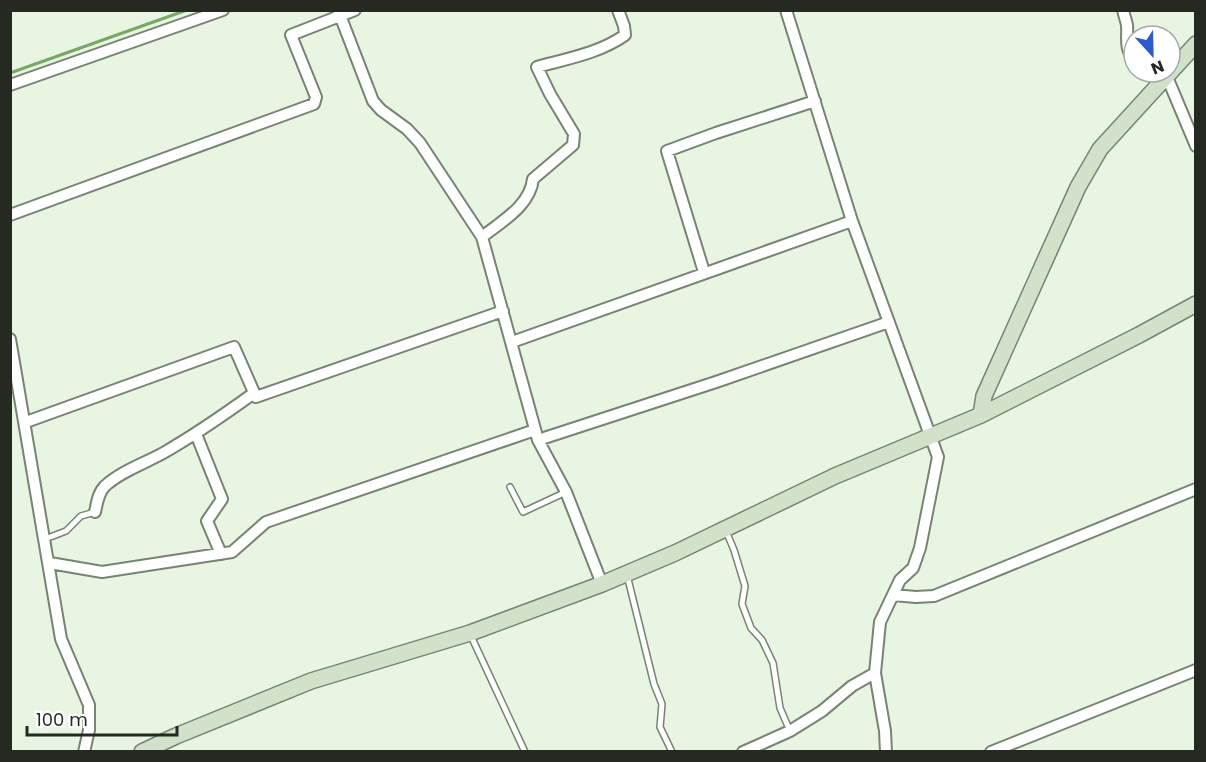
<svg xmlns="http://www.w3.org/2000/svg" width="1206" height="762" font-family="Poppins,sans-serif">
	<rect width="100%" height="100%" fill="#e7f5e2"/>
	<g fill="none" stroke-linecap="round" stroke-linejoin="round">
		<path stroke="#79a865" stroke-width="3" d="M 10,73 L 187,10"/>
		<g stroke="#778373" stroke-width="8">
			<path id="lane" d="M 510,487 L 523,512 L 566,492
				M 726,531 L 734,550 L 745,586 L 742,604 L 751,628 L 762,640 L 773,663 L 780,708 L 790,731
				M 45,539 L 66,531 L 81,516 L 95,512
				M 627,575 L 654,684 L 662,704 L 660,727 L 672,752
				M 471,636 L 525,752"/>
		</g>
		<g stroke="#778373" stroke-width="14">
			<path id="street" d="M 338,10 L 373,101 L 381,110 L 407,129 L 420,143 L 482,237 L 538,440 L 716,382 L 889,322
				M 786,10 L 852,221 L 938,457 L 920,548 L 913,568 L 900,580 L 880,622 L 875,673 L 885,731 L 886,752
				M 1123,10 C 1124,15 1126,20 1127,25 C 1128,37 1124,50 1134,58
				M 1158,72 L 1167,77 L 1196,146
				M 10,85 L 223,10
				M 10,215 L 314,104 L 316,97 L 291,35 L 355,10
				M 482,237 C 502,221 530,206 533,179 L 573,145 L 574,134 L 550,94 L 537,67 C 566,59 600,53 625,35 L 624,26 L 618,10
				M 704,272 L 667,151 L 716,133 L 815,101
				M 10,339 L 61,639 L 89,705 L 89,730 L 84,752
				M 512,342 L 852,221
				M 26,422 L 234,347 L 256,397 L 503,311
				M 196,434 L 222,499 L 207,521 L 221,554
				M 538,440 L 566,492 L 602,584
				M 95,512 C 97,503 98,493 105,486 C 121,471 146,463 165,452 C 196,434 225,414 254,393
				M 50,563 L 102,572 L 232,552 L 266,522 L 535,430
				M 893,595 L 916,597 L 934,596 L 1196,489
				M 743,752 L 790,731 L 822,711 L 852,686 L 875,673
				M 991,752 L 1196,670"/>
		</g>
		<g stroke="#778373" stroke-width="18">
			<path id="secondary" d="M 981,415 L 984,396 L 1078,187 L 1100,149 L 1196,44
				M 142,752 L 176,736 L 311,681 L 470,633 L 602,584 L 675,553 L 835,476 L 981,415 L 1139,335 L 1196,304"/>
		</g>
		<use href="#lane" stroke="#fff" stroke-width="5"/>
		<use href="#street" stroke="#fff" stroke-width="10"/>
		<use href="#secondary" stroke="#d1e1ca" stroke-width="15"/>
	</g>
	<rect width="1206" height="762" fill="none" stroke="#242922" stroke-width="24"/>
	<g transform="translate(1152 54) rotate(158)"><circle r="28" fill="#ffffff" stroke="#a7a9a7" stroke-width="1.5"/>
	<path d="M0-4.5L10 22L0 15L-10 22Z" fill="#2c5ac9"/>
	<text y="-9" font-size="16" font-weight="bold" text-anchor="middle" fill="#242922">N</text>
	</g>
	<path d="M27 726v9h150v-9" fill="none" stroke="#242922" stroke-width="3"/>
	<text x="36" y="726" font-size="18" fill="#242922" stroke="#ffffff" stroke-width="4.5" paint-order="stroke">100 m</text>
</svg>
